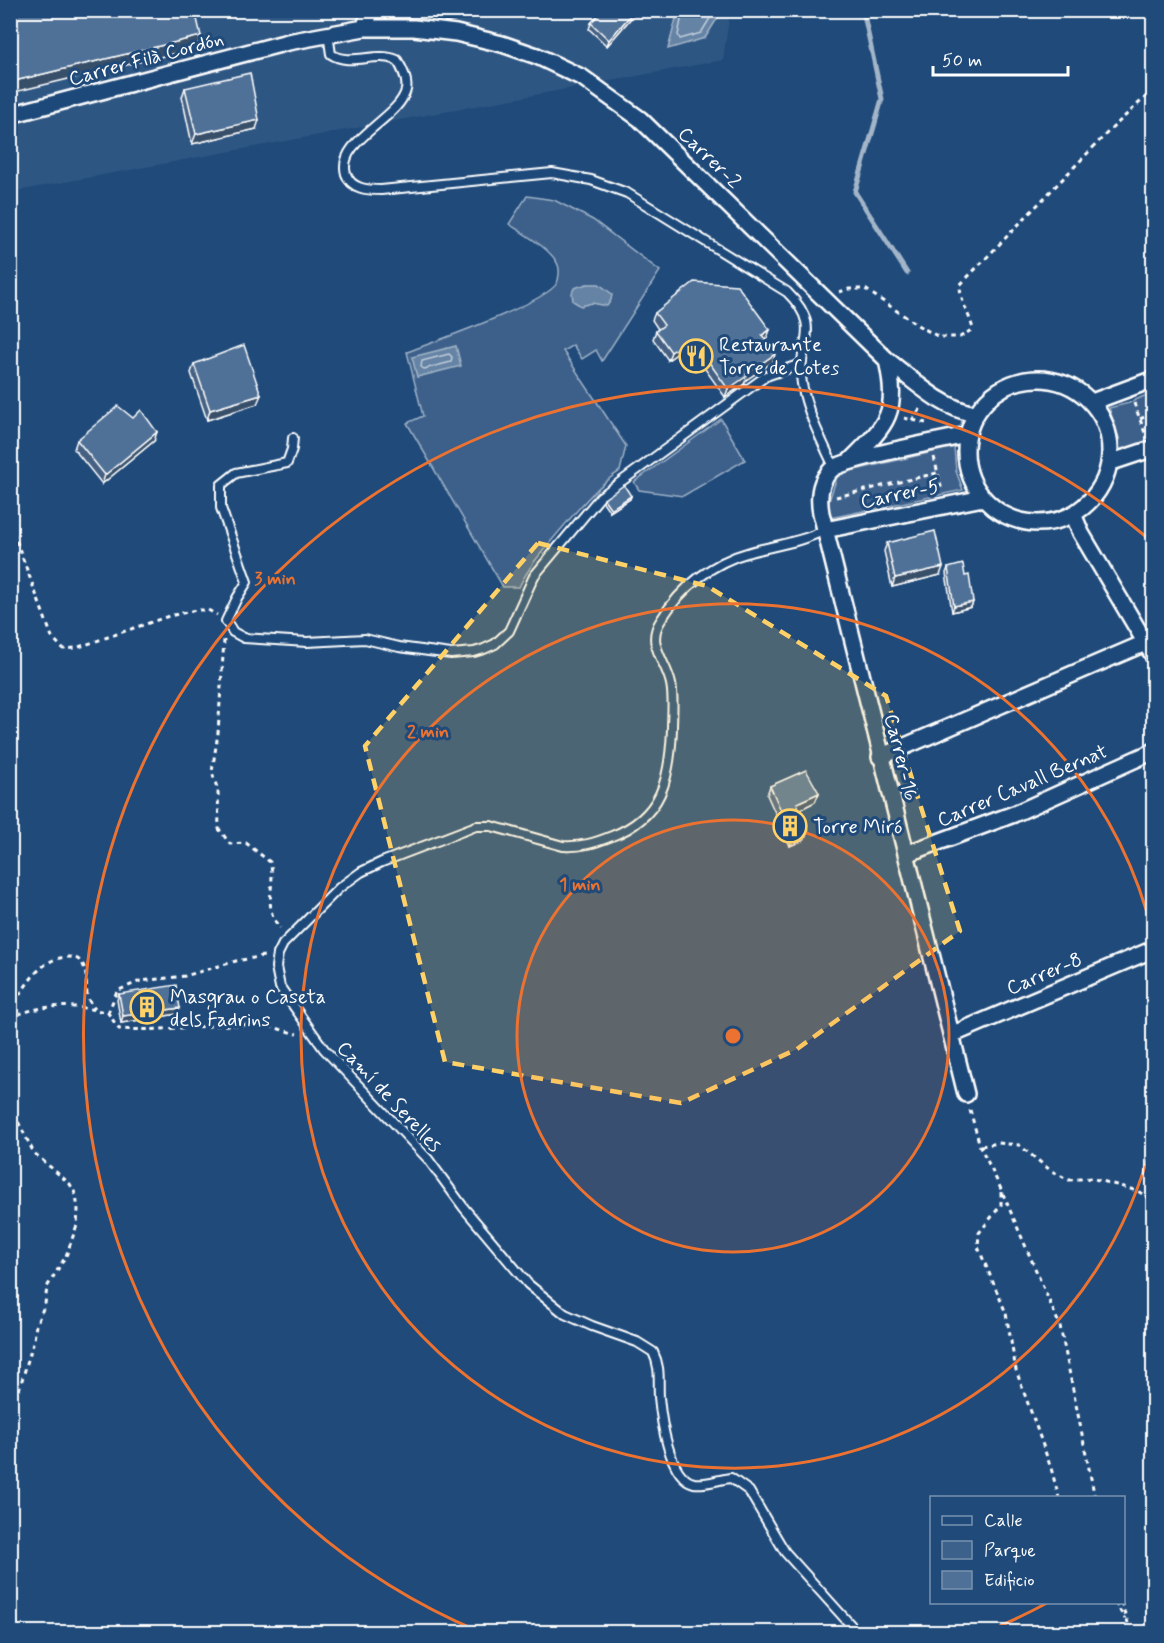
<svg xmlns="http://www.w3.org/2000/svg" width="1164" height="1643" font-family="Mynerve,sans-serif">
	<rect width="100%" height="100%" fill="#1f4a7a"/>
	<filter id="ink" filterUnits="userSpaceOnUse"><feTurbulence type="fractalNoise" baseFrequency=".0167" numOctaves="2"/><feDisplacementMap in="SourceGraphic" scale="12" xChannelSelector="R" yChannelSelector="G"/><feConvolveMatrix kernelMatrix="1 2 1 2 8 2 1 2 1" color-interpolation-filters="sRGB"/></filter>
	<g filter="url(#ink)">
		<path fill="#2e5683" d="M 11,11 L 730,11 L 723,60 L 11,192 Z"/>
		<path fill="#3c618b" stroke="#9eb0c5" stroke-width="1.5" d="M 527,196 L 554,200 L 593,220 L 660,271 L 602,361 L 596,350 L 582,359 L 573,345 L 563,351 L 626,446 L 620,471 C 597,486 581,506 563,527 C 547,546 530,564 519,587 L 503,587 L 407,423 L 423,416 L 407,352 C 433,342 546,303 557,283 C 559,278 560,270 558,265 C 552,249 522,233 509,224 Z
			M 1153,392 L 1153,439 L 1120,453 L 1119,438 L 1109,408 L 1129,403 Z
			M 721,419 L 745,460 L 683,496 L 639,490 L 634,482 Z
			M 954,447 L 956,471 L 963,490 L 830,518 L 827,507 L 838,474 Z"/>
		<path fill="#6583a4" stroke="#a3b5c8" stroke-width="1.5" d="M 678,11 L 678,10 L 722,11 L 705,38 L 668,49 Z
			M 587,284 L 599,284 L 612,294 L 611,300 L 607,306 L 592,303 L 581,306 L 573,301 L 572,293 L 574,288 Z
			M 456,346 L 461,366 L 417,377 L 412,357 Z"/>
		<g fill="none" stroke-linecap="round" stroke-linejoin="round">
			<path stroke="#c1cddb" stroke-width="1.5" d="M 683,10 L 678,35 L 680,39 L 701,33 L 715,10
				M 449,354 L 452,357 L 451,362 L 424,369 L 421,367 L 422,361 Z"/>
			<path stroke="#a3b5c8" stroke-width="5" d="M 863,10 L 882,99 L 855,192 L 907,273"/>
			<g stroke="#fff" stroke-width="12">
				<path id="lane" d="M 328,34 L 331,54 C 350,67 375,51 397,60 C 402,68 408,81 406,90 C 399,119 336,141 346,174 C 351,189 367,190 381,190 L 552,173 L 591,180 L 627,193 L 787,292 C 825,329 796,344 802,384 C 807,413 822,441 834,467
					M 293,438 L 292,449 L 287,463 L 236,473 L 221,485 L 221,508 L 247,582 L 237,598 L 226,621 L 233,632 L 244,638 L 307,642 L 365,639 L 399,647 L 451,654 L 474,652 L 484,649 L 495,644 L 509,631 L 534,576 L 600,497 L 766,376 L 801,364
					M 825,530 C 801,542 776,545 750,552 C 713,562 681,587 661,620 C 645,644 666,660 671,684 C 674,698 672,714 672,729 C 670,779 662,817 612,836 C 595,843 581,847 563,846 L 491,826 L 476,826 L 382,862 L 361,872 L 339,888 L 283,944 L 278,954 L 276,967 L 280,987 L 324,1049 L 428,1159 L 464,1208 L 528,1284 L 565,1314 L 592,1326 L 637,1342 L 653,1352 C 661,1368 658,1380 659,1397 C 661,1419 669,1478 694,1483 C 706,1485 719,1479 731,1478 L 749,1491 L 785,1552 L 857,1632"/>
			</g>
			<g stroke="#fff" stroke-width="20">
				<path id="street" d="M 364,28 L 371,10
					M 10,115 L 288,42 L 364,28 L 414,28 L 456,33 L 502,44 L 537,56 L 583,78 L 640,119 L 887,360 C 913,380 942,409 976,414
					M966 451a72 72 0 1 1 144 0a72 72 0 1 1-144 0Z
					M 1092,402 L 1154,379
					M 850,461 C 887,424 899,414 887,360
					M 1109,463 L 1154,448
					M 1073,514 L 1081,533 L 1154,657
					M 825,530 L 983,498
					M 880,757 L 1145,643
					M 906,854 L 1014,814 L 1154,751
					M 951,1035 L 1154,949
					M 966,1094 L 821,513 C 818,497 819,482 831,470 C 844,458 945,440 967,435"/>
			</g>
			<path stroke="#fff" stroke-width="3" stroke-dasharray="4.5 4.5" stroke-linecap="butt" d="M 839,292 L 849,289 L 865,289 L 919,326 L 939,337 L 960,337 L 973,329 C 969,313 960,301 960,285 L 1108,132 L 1154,89
				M 1134,403 L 1145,433
				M 904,418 L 926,423 L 927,427
				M 1140,419 L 1154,413
				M 912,420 L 922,406
				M 934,457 L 942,491
				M 836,497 L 937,473
				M 10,524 L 52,637 L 63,649 L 76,648 L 169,616 L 196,610 L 208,610 L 217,615
				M 224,640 L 218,733 L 212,772 L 218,791 L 219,829 L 230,844 L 246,843 L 270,862 C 277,887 261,905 280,928
				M 10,1010 C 25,988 39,957 69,957 C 78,957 83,962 85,970 C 89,987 82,995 95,1009
				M 108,1013 L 117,991 L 140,981 L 185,976 L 236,961 L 264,956
				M 10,1018 C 42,1003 75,1004 108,1013 L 119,1029 C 166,1032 213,1023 260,1025 C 272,1026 285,1031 297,1034
				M 10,1106 L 34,1153 L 70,1184 L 76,1195 L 78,1210 L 77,1225 L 66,1256 L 47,1287 L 45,1304 L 36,1325 L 34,1340 L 19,1390 L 14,1395 L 10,1395
				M 970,1110 L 980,1146 L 1000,1187 L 1060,1326 L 1095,1498
				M 981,1146 L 998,1143 L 1019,1145 L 1050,1170 L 1069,1180 L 1091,1178 L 1138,1191 L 1154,1202
				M 1001,1192 L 1001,1205 L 979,1233 L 978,1247 L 1006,1313 L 1016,1370 L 1051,1468 L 1059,1498
				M 1115,1602 L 1125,1619
				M 1121,1602 L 1131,1632"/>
			<use href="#lane" stroke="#1f4a7a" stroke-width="8"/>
			<use href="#street" stroke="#1f4a7a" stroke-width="15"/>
		</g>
		<path fill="#456182" stroke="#fff" stroke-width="1.5" d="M 638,10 L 607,46 L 589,29 L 591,23 Z
			M 185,88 L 256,129 L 192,144 L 182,97 Z
			M 655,313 L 767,338 L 765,339 L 773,362 L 746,380 L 744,384 L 725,397 L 698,359 L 689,365 L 679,352 L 668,360 L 653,339 L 656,331 L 658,329 L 652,320 Z
			M 194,364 L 257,404 L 207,420 L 191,373 Z
			M 77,440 L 154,441 L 102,484 L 74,449 Z
			M 631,496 L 630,499 L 610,512 L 603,502 L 604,499 Z
			M 887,543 L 940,575 L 892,587 L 884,551 Z
			M 948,568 L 965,576 L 973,602 L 971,607 L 952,612 L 946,573 Z
			M 770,786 L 819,793 L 815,802 L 799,810 L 808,831 L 804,840 L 790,846 L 767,795 Z
			M 119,994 L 180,1008 L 177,1014 L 121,1023 L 117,1000 Z"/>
		<path fill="#384f6a" stroke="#fff" stroke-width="1.5" d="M 397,10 L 423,10 L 395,15 Z
			M 635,10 L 638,10 L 607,46 L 609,40 Z
			M 201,36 L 197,48 L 10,93 L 10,82 Z
			M 259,120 L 256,129 L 192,144 L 196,134 Z
			M 770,330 L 767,338 L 759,343 L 762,335 Z
			M 682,344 L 679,352 L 668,360 L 671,352 Z
			M 701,351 L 698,359 L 689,365 L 692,357 Z
			M 775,354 L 773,362 L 746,380 L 744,384 L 725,397 L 728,389 L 746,374 Z
			M 261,395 L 257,404 L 207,420 L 210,410 Z
			M 157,432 L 154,441 L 102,484 L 105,475 Z
			M 631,496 L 630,499 L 610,512 L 611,509 Z
			M 943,567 L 940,575 L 892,587 L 895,578 Z
			M 973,602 L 971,607 L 952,612 L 954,606 Z
			M 819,793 L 815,802 L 793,813 L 797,803 Z
			M 808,831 L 804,840 L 790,846 L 793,837 Z
			M 180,1008 L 177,1014 L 121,1023 L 123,1016 Z"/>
		<path fill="#507197" stroke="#fff" stroke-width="1.5" d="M 10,10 L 195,10 L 201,36 L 10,82 Z
			M 602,10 L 635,10 L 609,40 L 591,23 Z
			M 250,73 L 259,120 L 196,134 L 185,88 Z
			M 694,282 L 737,285 L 770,330 L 762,335 L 775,354 L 746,374 L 747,376 L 728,389 L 701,351 L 692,357 L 682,344 L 671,352 L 656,331 L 664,325 L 655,313 Z
			M 244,345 L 261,395 L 210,410 L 194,364 Z
			M 118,406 L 133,418 L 141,410 L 157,432 L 105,475 L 77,440 Z
			M 624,485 L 631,496 L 611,509 L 604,499 Z
			M 935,531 L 943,567 L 895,578 L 887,543 Z
			M 963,564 L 965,576 L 969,575 L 973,602 L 954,606 L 948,568 Z
			M 806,770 L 819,793 L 797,803 L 808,831 L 793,837 L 770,786 Z
			M 176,985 L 180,1008 L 123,1016 L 119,994 Z"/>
	</g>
	<path fill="#ffd166" fill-opacity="0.2" stroke="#ffd166" stroke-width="4.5" stroke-dasharray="12 8" stroke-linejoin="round" d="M 538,543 L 707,586 L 886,696 L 960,931 L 797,1049 L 681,1103 L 445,1062 L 365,746 Z"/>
	<circle cx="733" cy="1036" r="216" fill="#eb7230" fill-opacity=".12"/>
	<g fill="none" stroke="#eb7230" stroke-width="3">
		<circle cx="733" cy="1036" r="216"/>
		<path d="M1153 1137A432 432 0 1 1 1153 935"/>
		<path d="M1047 1603A648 648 0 0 1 986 1632M480 1632A648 648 0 1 1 1150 540"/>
	</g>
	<defs>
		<g id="restaurant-ring" transform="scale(1.725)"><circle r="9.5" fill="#1f4a7a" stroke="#ffd166" stroke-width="1.5"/><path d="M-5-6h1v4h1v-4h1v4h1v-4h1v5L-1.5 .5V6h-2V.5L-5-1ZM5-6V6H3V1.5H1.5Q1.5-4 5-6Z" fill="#ffd166"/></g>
		<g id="building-ring" transform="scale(1.725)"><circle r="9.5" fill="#1f4a7a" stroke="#ffd166" stroke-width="1.5"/><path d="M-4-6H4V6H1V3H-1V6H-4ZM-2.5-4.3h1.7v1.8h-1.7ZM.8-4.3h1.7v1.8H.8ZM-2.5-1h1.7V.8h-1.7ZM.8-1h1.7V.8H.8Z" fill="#ffd166"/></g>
	</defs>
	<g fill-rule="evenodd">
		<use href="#restaurant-ring" x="696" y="356"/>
		<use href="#building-ring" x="790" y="826"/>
		<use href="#building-ring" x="147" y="1007"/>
	</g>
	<g text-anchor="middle" stroke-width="6" stroke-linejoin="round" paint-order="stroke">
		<g font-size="20" fill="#fff" stroke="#1f4a7a">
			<text transform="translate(146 58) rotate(-15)" y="7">Carrer Filà Cordón</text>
			<text transform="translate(710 157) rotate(44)" y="7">Carrer-2</text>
			<text transform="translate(900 493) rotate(-12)" y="7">Carrer-5</text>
			<text transform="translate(902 757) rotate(76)" y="7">Carrer-16</text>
			<text transform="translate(1022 785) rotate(-23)" y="7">Carrer Cavall Bernat</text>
			<text transform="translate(1044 973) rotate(-23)" y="7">Carrer-8</text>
			<text transform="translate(390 1096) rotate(47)" y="7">Camí de Serelles</text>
		</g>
		<g font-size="20" fill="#fff" stroke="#1f4a7a" text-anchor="start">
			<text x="719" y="351">Restaurante<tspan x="719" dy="23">Torre de Cotes</tspan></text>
			<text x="813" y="833">Torre Miró</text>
			<text x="170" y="1003">Masgrau o Caseta<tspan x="170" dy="23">dels Fadrins</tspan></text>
		</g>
	</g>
	<circle cx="733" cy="1036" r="9" fill="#eb7230" stroke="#1f4a7a" stroke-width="3"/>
	<g font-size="18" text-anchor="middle" font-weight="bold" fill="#eb7230" stroke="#1f4a7a" stroke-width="6" stroke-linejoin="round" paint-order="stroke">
		<text x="275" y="584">3 min</text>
		<text x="428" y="737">2 min</text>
		<text x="580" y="890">1 min</text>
	</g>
	<rect width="1164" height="1643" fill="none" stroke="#1f4a7a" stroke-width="36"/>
	<rect x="18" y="18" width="1128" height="1607" fill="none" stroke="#fff" stroke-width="2" filter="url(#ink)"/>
	<rect x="930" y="1496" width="195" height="108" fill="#1f4a7a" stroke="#7992af" stroke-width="1.5"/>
	<rect x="942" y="1516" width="30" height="9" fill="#1f4a7a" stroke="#7992af" stroke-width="1.5"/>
	<text x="984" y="1526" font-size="18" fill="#ffffff">Calle</text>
	<rect x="942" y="1541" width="30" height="18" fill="#3c618b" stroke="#7992af" stroke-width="1.5"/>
	<text x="984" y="1556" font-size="18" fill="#ffffff">Parque</text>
	<rect x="942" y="1571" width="30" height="18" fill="#507197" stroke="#7992af" stroke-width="1.5"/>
	<text x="984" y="1586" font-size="18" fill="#ffffff">Edificio</text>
	<path d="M933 66v9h135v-9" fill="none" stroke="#ffffff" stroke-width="3"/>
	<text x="942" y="66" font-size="18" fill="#ffffff" stroke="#1f4a7a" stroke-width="4.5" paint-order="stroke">50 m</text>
</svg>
